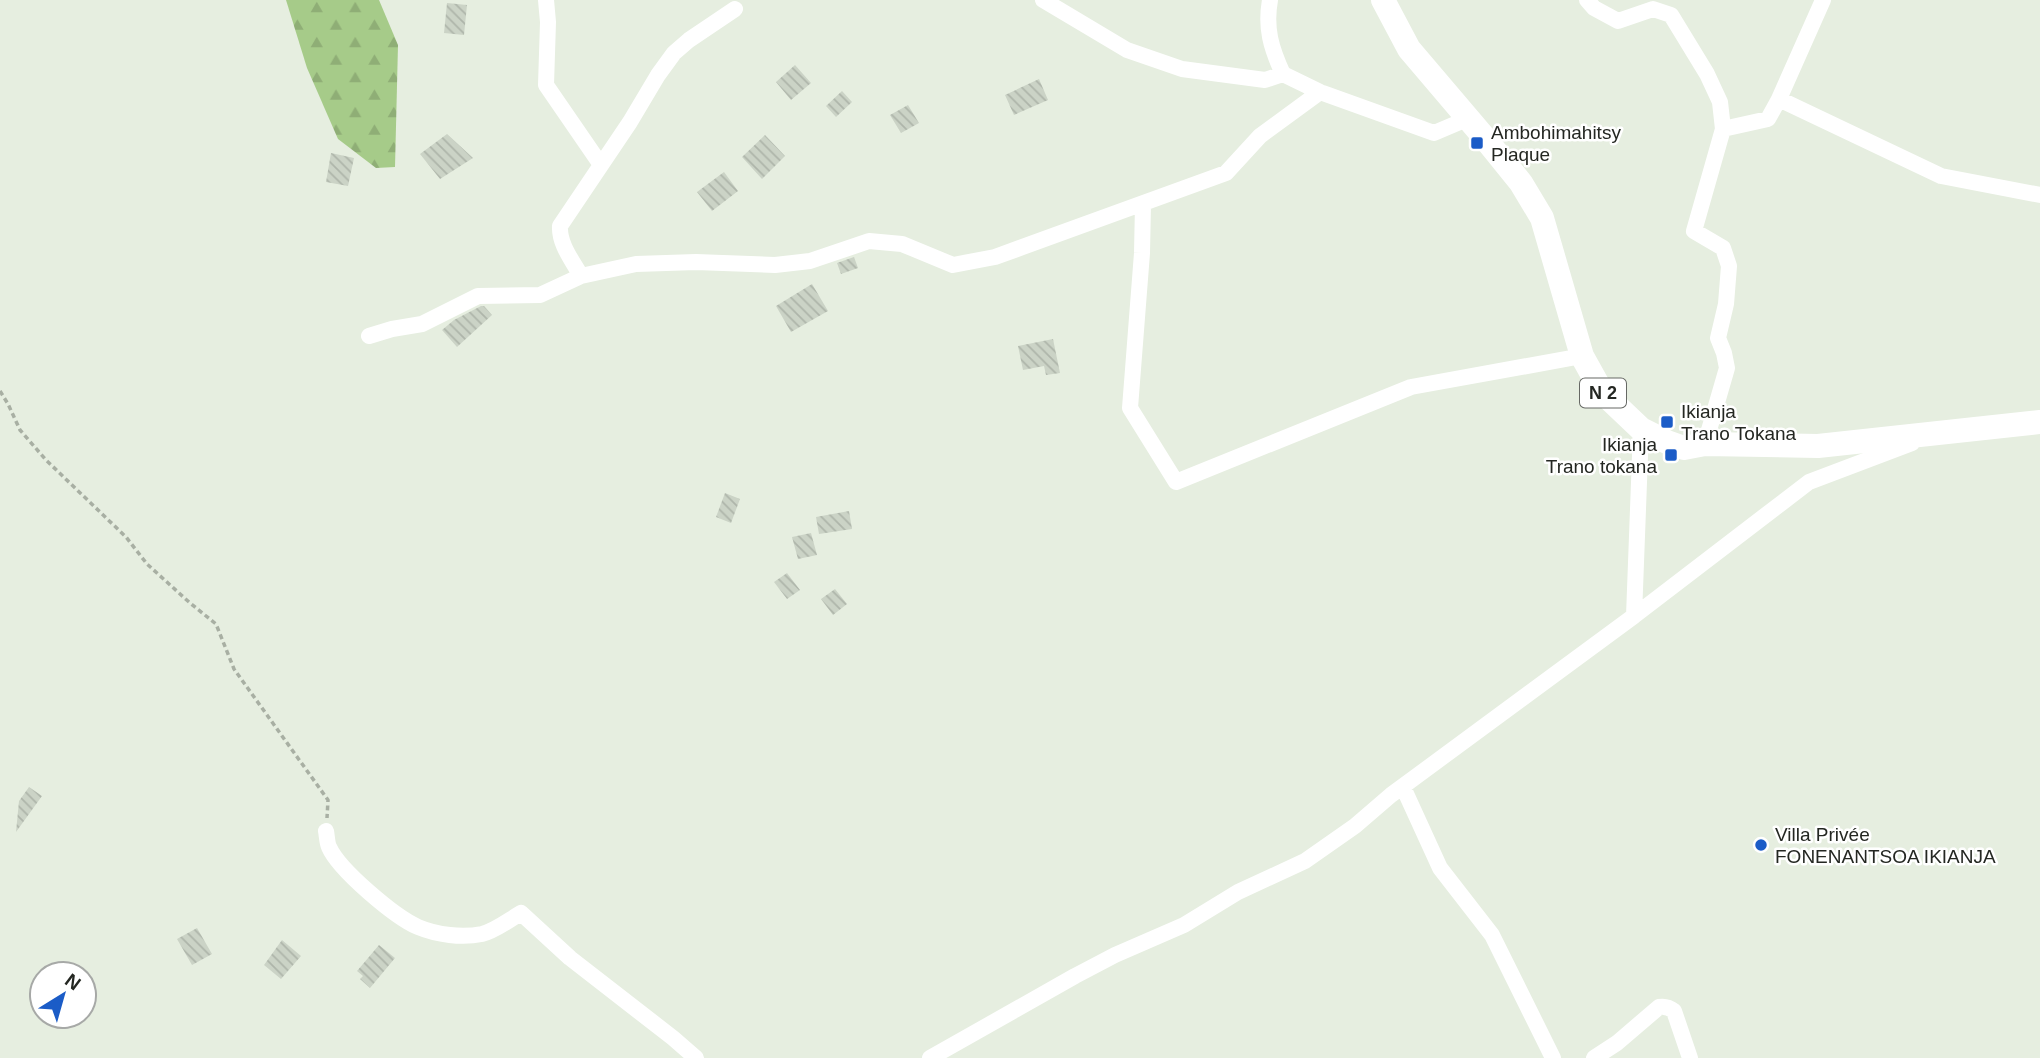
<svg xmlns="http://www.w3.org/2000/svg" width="2040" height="1058" font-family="Arial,sans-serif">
	<defs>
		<pattern id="forest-firs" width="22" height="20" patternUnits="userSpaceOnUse" patternTransform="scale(1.75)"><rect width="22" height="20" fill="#a6cb89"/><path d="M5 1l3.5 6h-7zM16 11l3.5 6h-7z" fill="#8fae76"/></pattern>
		<pattern id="building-back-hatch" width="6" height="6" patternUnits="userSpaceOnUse" patternTransform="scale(1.75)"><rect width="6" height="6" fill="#cbd3c6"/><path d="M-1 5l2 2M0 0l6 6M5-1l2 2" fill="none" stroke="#aeb5aa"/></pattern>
	</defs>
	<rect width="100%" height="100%" fill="#e6eee0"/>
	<path fill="url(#forest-firs)" d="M 286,0 L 379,0 L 398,45 L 395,167 L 376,168 L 338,139 L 307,68 Z"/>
	<path fill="url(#building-back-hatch)" d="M 447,3 L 467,5 L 464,35 L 444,33 Z
		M 795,65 L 811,83 L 791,100 L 776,82 Z
		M 1039,79 L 1048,100 L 1014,115 L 1005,95 Z
		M 842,91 L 852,102 L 836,117 L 826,106 Z
		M 908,105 L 919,123 L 901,133 L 890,115 Z
		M 447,134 L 473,158 L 440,179 L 420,154 Z
		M 765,135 L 785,156 L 762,179 L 742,157 Z
		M 331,153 L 354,158 L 348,186 L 326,182 Z
		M 724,172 L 738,191 L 712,211 L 697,192 Z
		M 854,257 L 858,268 L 841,274 L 837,263 Z
		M 812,284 L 828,311 L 791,332 L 776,306 Z
		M 481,306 L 484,306 L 492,315 L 457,347 L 442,330 L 454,320 Z
		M 1053,339 L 1060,373 L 1046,375 L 1044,366 L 1023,370 L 1018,346 Z
		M 725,493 L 740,499 L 731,523 L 716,517 Z
		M 849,511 L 852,529 L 819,534 L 816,517 Z
		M 811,533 L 817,555 L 798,559 L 792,537 Z
		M 787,573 L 800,590 L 787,599 L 774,582 Z
		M 835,589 L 847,604 L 833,615 L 821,599 Z
		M 29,787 L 42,796 L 16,832 L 19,801 Z
		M 197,928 L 212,954 L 192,965 L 177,939 Z
		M 282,940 L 301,956 L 281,979 L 264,965 Z
		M 379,945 L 395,958 L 370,988 L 360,979 L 363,976 L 357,971 Z"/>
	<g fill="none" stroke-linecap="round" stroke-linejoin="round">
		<path stroke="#a8afa3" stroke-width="3.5" stroke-dasharray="5 3.5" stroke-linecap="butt" d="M 0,391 L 8,404 L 20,430 L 46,460 L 126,537 L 147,564 L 190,603 L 216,624 L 234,669 L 328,800 L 327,818"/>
		<path stroke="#fff" stroke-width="16" d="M 546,0 L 548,22 L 546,85 L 601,165
			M 1043,0 L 1127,50 L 1182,69 L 1265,80 L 1283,74 L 1320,92 L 1434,133 L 1467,119
			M 1270,0 C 1265,28 1271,48 1283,74
			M 1587,0 L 1594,8 L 1618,21 L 1653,9 L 1671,15 L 1707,74 L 1720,102 L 1723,129
			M 735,9 L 689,40 L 674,53 L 658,75 L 630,122 L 560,226 C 559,244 572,260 581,276 L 636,264 L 696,262 L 775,265 L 810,261 L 869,241 L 902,244 L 953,265 L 995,257 L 1226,173 L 1260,136 L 1320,92
			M 1779,99 L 1941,176 L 2040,195
			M 1143,204 L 1142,253 L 1130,408 L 1176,482 L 1411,387 L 1582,356
			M 369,336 L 392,329 L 422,324 L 478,296 L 540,295 L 581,276
			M 1705,444 L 1727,368 L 1724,353 L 1718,338 L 1726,304 L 1729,266 L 1723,248 L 1694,231 L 1723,129 L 1768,119 L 1779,99 L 1823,0
			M 1634,616 L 1809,482 L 1912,443
			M 1403,787 L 1440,868 L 1492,935 L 1553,1058
			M 326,831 C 327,836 327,843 329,847 C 339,870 395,917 418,927 C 437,935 462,938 482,934 C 495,931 509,920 521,913 L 570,958 L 673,1038 L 696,1058
			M 930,1058 L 1075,976 L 1115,955 L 1184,925 L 1238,892 L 1305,861 L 1355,826 L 1391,795 L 1634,616 L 1641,429
			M 1594,1058 L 1617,1043 L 1659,1007 C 1665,1006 1669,1007 1674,1011 L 1690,1058"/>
		<path stroke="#fff" stroke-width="24" d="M 1383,0 L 1409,49 L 1483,136 L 1521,183 L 1542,218 L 1582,356 L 1602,392 L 1641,429 L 1667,442 L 1684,448 L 1705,444 L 1818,446 L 2040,422"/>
	</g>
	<g fill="#1b5cc7" stroke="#fff" stroke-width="2.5">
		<rect x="1470" y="136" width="14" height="14" rx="3.5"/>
		<rect x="1660" y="415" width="14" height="14" rx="3.5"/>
		<rect x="1664" y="448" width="14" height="14" rx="3.5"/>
		<circle cx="1761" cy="845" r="7"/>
	</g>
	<g text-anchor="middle" stroke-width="5" stroke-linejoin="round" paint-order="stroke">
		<rect fill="#fff" stroke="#666864" stroke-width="2" x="1580" y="378.5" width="46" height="29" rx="5"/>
		<g font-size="18" font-weight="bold" fill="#242722">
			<text x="1603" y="399">N 2</text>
		</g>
		<g font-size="19" fill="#242722" stroke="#fff" text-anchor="start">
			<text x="1491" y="139">Ambohimahitsy<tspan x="1491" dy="22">Plaque</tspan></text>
			<text x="1681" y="418">Ikianja<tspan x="1681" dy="22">Trano Tokana</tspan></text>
			<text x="1657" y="451" text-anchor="end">Ikianja<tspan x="1657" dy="22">Trano tokana</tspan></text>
			<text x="1775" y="841">Villa Privée<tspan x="1775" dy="22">FONENANTSOA IKIANJA</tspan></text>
		</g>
	</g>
	<g transform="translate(63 995) rotate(37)"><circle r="33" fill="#ffffff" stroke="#a7a9a7" stroke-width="2"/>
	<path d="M0-5L12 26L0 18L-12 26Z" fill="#1b5cc7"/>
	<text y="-10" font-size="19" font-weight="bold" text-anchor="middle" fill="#242722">N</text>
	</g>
</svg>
